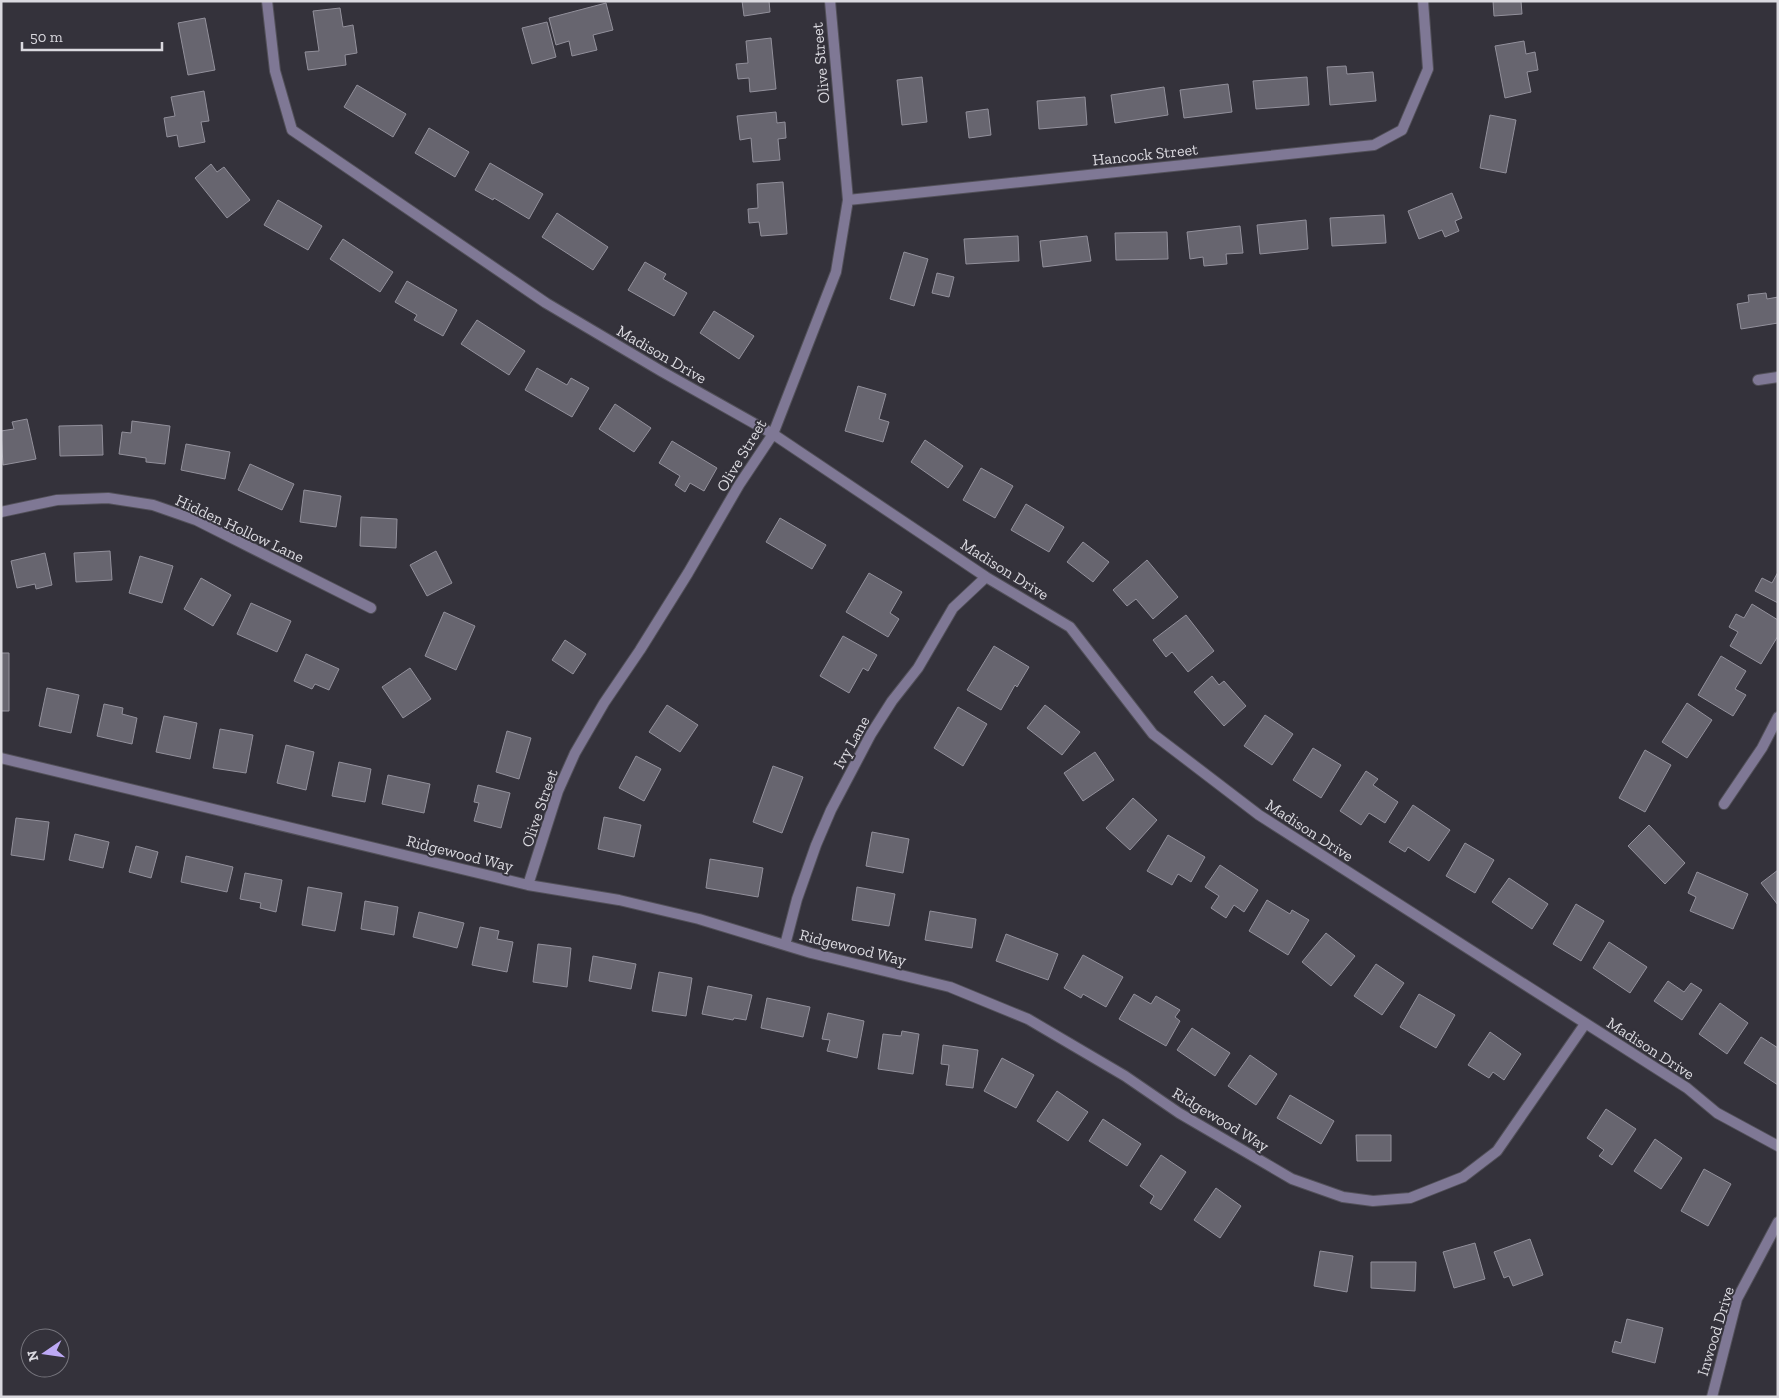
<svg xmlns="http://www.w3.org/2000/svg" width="1779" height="1398" font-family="'Zilla Slab',serif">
	<rect width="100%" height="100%" fill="#34323b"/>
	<path fill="#67656f" stroke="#92909b" d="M 742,1 L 769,1 L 770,12 L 744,16 Z
		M 1493,1 L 1521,1 L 1522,14 L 1494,16 Z
		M 606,3 L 613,30 L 593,35 L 597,50 L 572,56 L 569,41 L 556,45 L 549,18 Z
		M 340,8 L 343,27 L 353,25 L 357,53 L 345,55 L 346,65 L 308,70 L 305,52 L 319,51 L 313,11 Z
		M 205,18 L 215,70 L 188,75 L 178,23 Z
		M 547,22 L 556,57 L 532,64 L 522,28 Z
		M 771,38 L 776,89 L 750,92 L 749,78 L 738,79 L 736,64 L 748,63 L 746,41 Z
		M 1524,41 L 1526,54 L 1535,52 L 1538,70 L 1527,72 L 1531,92 L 1505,98 L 1495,46 Z
		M 1346,66 L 1347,74 L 1373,72 L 1376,101 L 1330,105 L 1327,67 Z
		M 922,77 L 927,122 L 902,125 L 897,80 Z
		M 1307,77 L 1309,105 L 1256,109 L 1253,81 Z
		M 1228,84 L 1232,112 L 1184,118 L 1180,90 Z
		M 357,85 L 406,114 L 393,137 L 344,107 Z
		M 1164,87 L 1168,115 L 1115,123 L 1111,95 Z
		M 204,91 L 209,121 L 201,122 L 205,142 L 179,147 L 177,135 L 167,137 L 164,118 L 175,116 L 171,97 Z
		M 1085,97 L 1087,125 L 1039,129 L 1037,101 Z
		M 988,109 L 991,135 L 969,138 L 966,112 Z
		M 776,112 L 777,123 L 785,122 L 786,138 L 778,139 L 780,160 L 753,162 L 751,138 L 740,140 L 737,116 Z
		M 1490,115 L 1516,120 L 1506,173 L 1480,168 Z
		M 429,128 L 469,152 L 455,177 L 415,153 Z
		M 490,163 L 543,194 L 529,219 L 494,198 L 493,200 L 475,190 Z
		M 211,164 L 217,172 L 224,167 L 250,200 L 227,218 L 195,178 Z
		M 783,182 L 787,234 L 761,236 L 759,222 L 749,223 L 748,209 L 758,208 L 757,184 Z
		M 1452,193 L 1462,218 L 1455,221 L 1459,231 L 1445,237 L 1442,230 L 1419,239 L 1408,211 Z
		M 278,200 L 322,226 L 308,250 L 264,225 Z
		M 557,213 L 608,247 L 593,270 L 542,237 Z
		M 1384,215 L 1386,243 L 1332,246 L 1330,218 Z
		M 1306,220 L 1308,249 L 1260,254 L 1257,225 Z
		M 1240,226 L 1243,253 L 1226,254 L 1227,264 L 1204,266 L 1203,257 L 1190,259 L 1187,232 Z
		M 1167,232 L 1168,259 L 1116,260 L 1115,233 Z
		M 1018,236 L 1019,261 L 966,264 L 964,239 Z
		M 1087,236 L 1091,261 L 1043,267 L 1040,241 Z
		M 343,239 L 393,272 L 380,292 L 330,259 Z
		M 904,252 L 928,259 L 914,306 L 890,299 Z
		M 645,262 L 666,274 L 663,279 L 687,293 L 674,316 L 628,290 Z
		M 937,273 L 954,277 L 949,297 L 932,293 Z
		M 407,281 L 457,310 L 443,336 L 414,320 L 417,315 L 395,302 Z
		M 1766,293 L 1767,299 L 1778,297 L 1778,323 L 1741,329 L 1737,304 L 1749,302 L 1748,295 Z
		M 714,311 L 754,336 L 739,359 L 700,333 Z
		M 477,320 L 525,351 L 509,375 L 461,344 Z
		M 537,368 L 567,385 L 571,378 L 589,388 L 572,417 L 525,390 Z
		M 858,386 L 886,394 L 879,419 L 889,422 L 883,442 L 845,431 Z
		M 615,404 L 651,428 L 634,452 L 599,429 Z
		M 27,419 L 36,459 L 3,465 L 1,431 L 14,429 L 12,422 Z
		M 132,421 L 170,426 L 165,464 L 146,462 L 146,458 L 119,454 L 122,432 L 131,433 Z
		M 102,425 L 103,455 L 60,456 L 59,426 Z
		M 925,440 L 963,466 L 948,488 L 911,462 Z
		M 672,441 L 717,468 L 704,491 L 690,483 L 685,492 L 675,485 L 680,476 L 659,463 Z
		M 186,444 L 230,452 L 225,479 L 181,470 Z
		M 250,464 L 294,484 L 282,510 L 238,490 Z
		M 981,468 L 1013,486 L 995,518 L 963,500 Z
		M 304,490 L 341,496 L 336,527 L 300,522 Z
		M 1026,504 L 1064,527 L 1049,552 L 1011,530 Z
		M 361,517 L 397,519 L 396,548 L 360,546 Z
		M 780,518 L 826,545 L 812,569 L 766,542 Z
		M 1083,542 L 1109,562 L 1093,582 L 1067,562 Z
		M 110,551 L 112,580 L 76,582 L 74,553 Z
		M 436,551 L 452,583 L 427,596 L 410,565 Z
		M 45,553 L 52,585 L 36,589 L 35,584 L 17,588 L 11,561 Z
		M 140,556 L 173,566 L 162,603 L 129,593 Z
		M 1147,560 L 1178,597 L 1153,619 L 1136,599 L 1127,606 L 1113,590 Z
		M 1778,572 L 1778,603 L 1755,591 L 1762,578 L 1772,583 Z
		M 869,573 L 902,592 L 890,613 L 899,619 L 888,637 L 846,612 Z
		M 201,578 L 231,595 L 213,626 L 184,609 Z
		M 251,603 L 291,621 L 277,652 L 237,634 Z
		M 1752,604 L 1778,620 L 1778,636 L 1761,664 L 1730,646 L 1738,632 L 1729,627 L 1736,614 L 1744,618 Z
		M 444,612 L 475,626 L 456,670 L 425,656 Z
		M 1186,615 L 1214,651 L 1188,672 L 1172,652 L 1166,657 L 1153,640 Z
		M 843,636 L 877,655 L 868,671 L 863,668 L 849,693 L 820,676 Z
		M 565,640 L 586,654 L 573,674 L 552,660 Z
		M 994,646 L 1029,667 L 1017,687 L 1015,685 L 1001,710 L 967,690 Z
		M 1,653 L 9,653 L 9,711 L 1,711 Z
		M 306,654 L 339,669 L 329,690 L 315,684 L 312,689 L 294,681 Z
		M 1721,656 L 1746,671 L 1735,689 L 1746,695 L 1733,716 L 1698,695 Z
		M 410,668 L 431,699 L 403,718 L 382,687 Z
		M 1212,676 L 1219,685 L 1224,681 L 1246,706 L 1224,726 L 1194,692 Z
		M 47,688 L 79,695 L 71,733 L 39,726 Z
		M 1687,703 L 1712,720 L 1687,758 L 1662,742 Z
		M 104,704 L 123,708 L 122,714 L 137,718 L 132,744 L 97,736 Z
		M 667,705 L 698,725 L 680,752 L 649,732 Z
		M 1045,705 L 1080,732 L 1062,755 L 1027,728 Z
		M 958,707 L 987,724 L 963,766 L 934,748 Z
		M 1265,715 L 1293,734 L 1272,765 L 1244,746 Z
		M 164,716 L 197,723 L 190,759 L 156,752 Z
		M 220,729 L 253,735 L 246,773 L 213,768 Z
		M 507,731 L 531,738 L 519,779 L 496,772 Z
		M 286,745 L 314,752 L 306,790 L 277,783 Z
		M 1313,748 L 1341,765 L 1321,798 L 1293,780 Z
		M 1645,750 L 1671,765 L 1645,812 L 1619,798 Z
		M 1095,752 L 1114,780 L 1083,801 L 1064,773 Z
		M 636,756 L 661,769 L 644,801 L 619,788 Z
		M 339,762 L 371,769 L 365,802 L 332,796 Z
		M 773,766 L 803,777 L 782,833 L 753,822 Z
		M 1366,771 L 1378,779 L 1373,785 L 1398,802 L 1385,823 L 1369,813 L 1361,825 L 1340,811 Z
		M 388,775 L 430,784 L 424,813 L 382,804 Z
		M 478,785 L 510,793 L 501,828 L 474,821 L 479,803 L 474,802 Z
		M 1133,798 L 1157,820 L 1130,850 L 1106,828 Z
		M 1413,805 L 1450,830 L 1429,861 L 1408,847 L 1405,852 L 1389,842 Z
		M 604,817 L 641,825 L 634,857 L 598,849 Z
		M 16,818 L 49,822 L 44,860 L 11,855 Z
		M 1649,825 L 1685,863 L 1665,884 L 1628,846 Z
		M 872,832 L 909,839 L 903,873 L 866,866 Z
		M 75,834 L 109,842 L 103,868 L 69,860 Z
		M 1168,835 L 1205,857 L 1191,882 L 1178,874 L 1172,885 L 1147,871 Z
		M 1465,843 L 1494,860 L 1475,893 L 1446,876 Z
		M 136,846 L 158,852 L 151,878 L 129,872 Z
		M 186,856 L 233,867 L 227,892 L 181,882 Z
		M 710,859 L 763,868 L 758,897 L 706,888 Z
		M 1220,865 L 1258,890 L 1244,912 L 1234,905 L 1226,918 L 1211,908 L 1219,896 L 1205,887 Z
		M 1778,870 L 1778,905 L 1761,883 Z
		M 1697,872 L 1748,894 L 1733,929 L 1690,911 L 1696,897 L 1688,893 Z
		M 245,873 L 282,880 L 276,912 L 260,908 L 261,903 L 240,899 Z
		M 1509,878 L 1548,904 L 1532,929 L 1492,902 Z
		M 308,887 L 342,893 L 335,931 L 302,925 Z
		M 857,887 L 895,894 L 889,926 L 852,920 Z
		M 1267,900 L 1290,914 L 1292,910 L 1309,920 L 1288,955 L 1249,931 Z
		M 365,901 L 398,907 L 394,935 L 361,929 Z
		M 1576,904 L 1604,921 L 1581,961 L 1553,944 Z
		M 930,911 L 976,919 L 972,948 L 925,940 Z
		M 419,912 L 464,923 L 457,948 L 413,937 Z
		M 480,927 L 499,931 L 497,939 L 513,942 L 507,972 L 472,965 Z
		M 1326,933 L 1355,956 L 1331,986 L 1302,962 Z
		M 1006,934 L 1058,954 L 1048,980 L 996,961 Z
		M 1609,942 L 1647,967 L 1630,993 L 1593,968 Z
		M 538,944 L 571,948 L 567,987 L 533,982 Z
		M 1083,955 L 1123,977 L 1106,1007 L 1083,994 L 1081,998 L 1064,988 Z
		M 593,956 L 636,964 L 631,989 L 589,981 Z
		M 1376,964 L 1404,983 L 1382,1015 L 1354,996 Z
		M 659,972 L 692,978 L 686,1016 L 652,1011 Z
		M 1668,981 L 1684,992 L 1691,983 L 1702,990 L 1682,1020 L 1654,1001 Z
		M 708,986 L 752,995 L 746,1020 L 734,1018 L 733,1020 L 702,1014 Z
		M 1134,994 L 1151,1004 L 1156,996 L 1180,1010 L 1175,1017 L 1180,1021 L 1166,1046 L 1119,1019 Z
		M 1419,994 L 1455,1015 L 1436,1048 L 1400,1027 Z
		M 767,998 L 810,1007 L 803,1037 L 761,1028 Z
		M 1720,1003 L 1748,1023 L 1727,1054 L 1699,1034 Z
		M 828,1013 L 864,1021 L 857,1058 L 827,1051 L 830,1040 L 822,1039 Z
		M 1192,1028 L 1230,1053 L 1215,1076 L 1177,1050 Z
		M 902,1031 L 919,1034 L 913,1074 L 878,1069 L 883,1034 L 901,1036 Z
		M 1490,1032 L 1521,1054 L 1504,1080 L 1493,1072 L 1489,1078 L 1468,1065 Z
		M 1761,1037 L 1778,1048 L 1778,1085 L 1744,1063 Z
		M 943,1045 L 978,1050 L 973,1088 L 946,1085 L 949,1065 L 941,1064 Z
		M 1250,1055 L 1277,1074 L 1256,1105 L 1228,1086 Z
		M 1002,1058 L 1034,1075 L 1016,1108 L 984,1091 Z
		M 1057,1091 L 1088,1112 L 1068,1141 L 1037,1121 Z
		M 1290,1095 L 1334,1121 L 1321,1144 L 1277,1118 Z
		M 1606,1109 L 1636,1129 L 1612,1165 L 1599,1156 L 1604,1150 L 1587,1138 Z
		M 1103,1119 L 1141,1144 L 1127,1166 L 1089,1141 Z
		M 1356,1135 L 1391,1135 L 1391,1161 L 1357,1161 Z
		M 1655,1139 L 1682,1158 L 1661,1189 L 1634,1171 Z
		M 1161,1155 L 1186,1172 L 1161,1210 L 1150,1203 L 1154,1196 L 1140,1186 Z
		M 1704,1169 L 1731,1184 L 1708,1226 L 1681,1211 Z
		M 1216,1188 L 1241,1206 L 1220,1238 L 1194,1220 Z
		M 1530,1239 L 1543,1275 L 1513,1286 L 1509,1276 L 1504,1278 L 1494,1252 Z
		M 1475,1243 L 1485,1279 L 1454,1288 L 1443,1252 Z
		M 1320,1251 L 1353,1256 L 1347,1292 L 1314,1286 Z
		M 1371,1262 L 1416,1262 L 1415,1291 L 1371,1288 Z
		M 1627,1319 L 1663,1328 L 1655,1363 L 1612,1352 L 1615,1341 L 1621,1343 Z"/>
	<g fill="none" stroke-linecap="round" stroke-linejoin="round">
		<g stroke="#525059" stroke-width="12">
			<path id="minor" d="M 267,1 L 275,71 L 292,130 L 546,303 L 661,371 L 773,434 L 986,577 L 1070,627 L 1153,734 L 1259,815 L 1687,1088 L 1717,1113 L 1778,1146
				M 848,200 L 1374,145 L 1402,130 L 1428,69 L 1423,1
				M 1758,380 L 1778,377
				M 1,512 L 57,500 L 108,498 L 153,505 L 196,520 L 371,608
				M 1,758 L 528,885 L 619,900 L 699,919 L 811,953 L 950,987 L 1028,1019 L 1125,1076 L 1179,1113 L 1292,1179 L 1343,1197 L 1373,1201 L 1410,1198 L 1463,1177 L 1497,1151 L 1585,1024
				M 1724,804 L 1762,748 L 1778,717
				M 528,885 L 558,791 L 575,753 L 604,703 L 640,650 L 688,573 L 739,485 L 773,434 L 836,272 L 848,200 L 830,1
				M 785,945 L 797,899 L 816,845 L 831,810 L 871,734 L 892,701 L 918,668 L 953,608 L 986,577
				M 1712,1397 L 1737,1299 L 1778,1222"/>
		</g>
		<use href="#minor" stroke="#7f7895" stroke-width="10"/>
	</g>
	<g text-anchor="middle" stroke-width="4" stroke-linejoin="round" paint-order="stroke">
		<g font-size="16" fill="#dad9df" stroke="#34323b">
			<text transform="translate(820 63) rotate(-95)" y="6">Olive Street</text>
			<text transform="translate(1145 154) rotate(-6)" y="6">Hancock Street</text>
			<text transform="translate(662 354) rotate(30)" y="6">Madison Drive</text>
			<text transform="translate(741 455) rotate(-59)" y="6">Olive Street</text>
			<text transform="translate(240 528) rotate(25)" y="6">Hidden Hollow Lane</text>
			<text transform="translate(1005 569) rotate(32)" y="6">Madison Drive</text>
			<text transform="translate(851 742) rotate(-61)" y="6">Ivy Lane</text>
			<text transform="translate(539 808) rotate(-71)" y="6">Olive Street</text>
			<text transform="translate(1310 830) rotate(33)" y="6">Madison Drive</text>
			<text transform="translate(460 853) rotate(14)" y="6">Ridgewood Way</text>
			<text transform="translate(853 947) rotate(14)" y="6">Ridgewood Way</text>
			<text transform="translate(1651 1048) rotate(33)" y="6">Madison Drive</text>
			<text transform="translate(1221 1119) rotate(31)" y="6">Ridgewood Way</text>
			<text transform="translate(1715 1331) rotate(-73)" y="6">Inwood Drive</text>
		</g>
	</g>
	<rect width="1779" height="1398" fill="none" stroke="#dad9df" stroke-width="5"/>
	<g transform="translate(45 1353) rotate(257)"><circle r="24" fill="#34323b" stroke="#76757d"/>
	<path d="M0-4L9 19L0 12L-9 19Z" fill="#bda9f5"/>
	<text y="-8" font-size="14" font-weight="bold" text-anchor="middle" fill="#dad9df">N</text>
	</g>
	<path d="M22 42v8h140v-8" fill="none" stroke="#dad9df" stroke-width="2.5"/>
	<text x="30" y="42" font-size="15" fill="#dad9df" stroke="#34323b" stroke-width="4" paint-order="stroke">50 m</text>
</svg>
